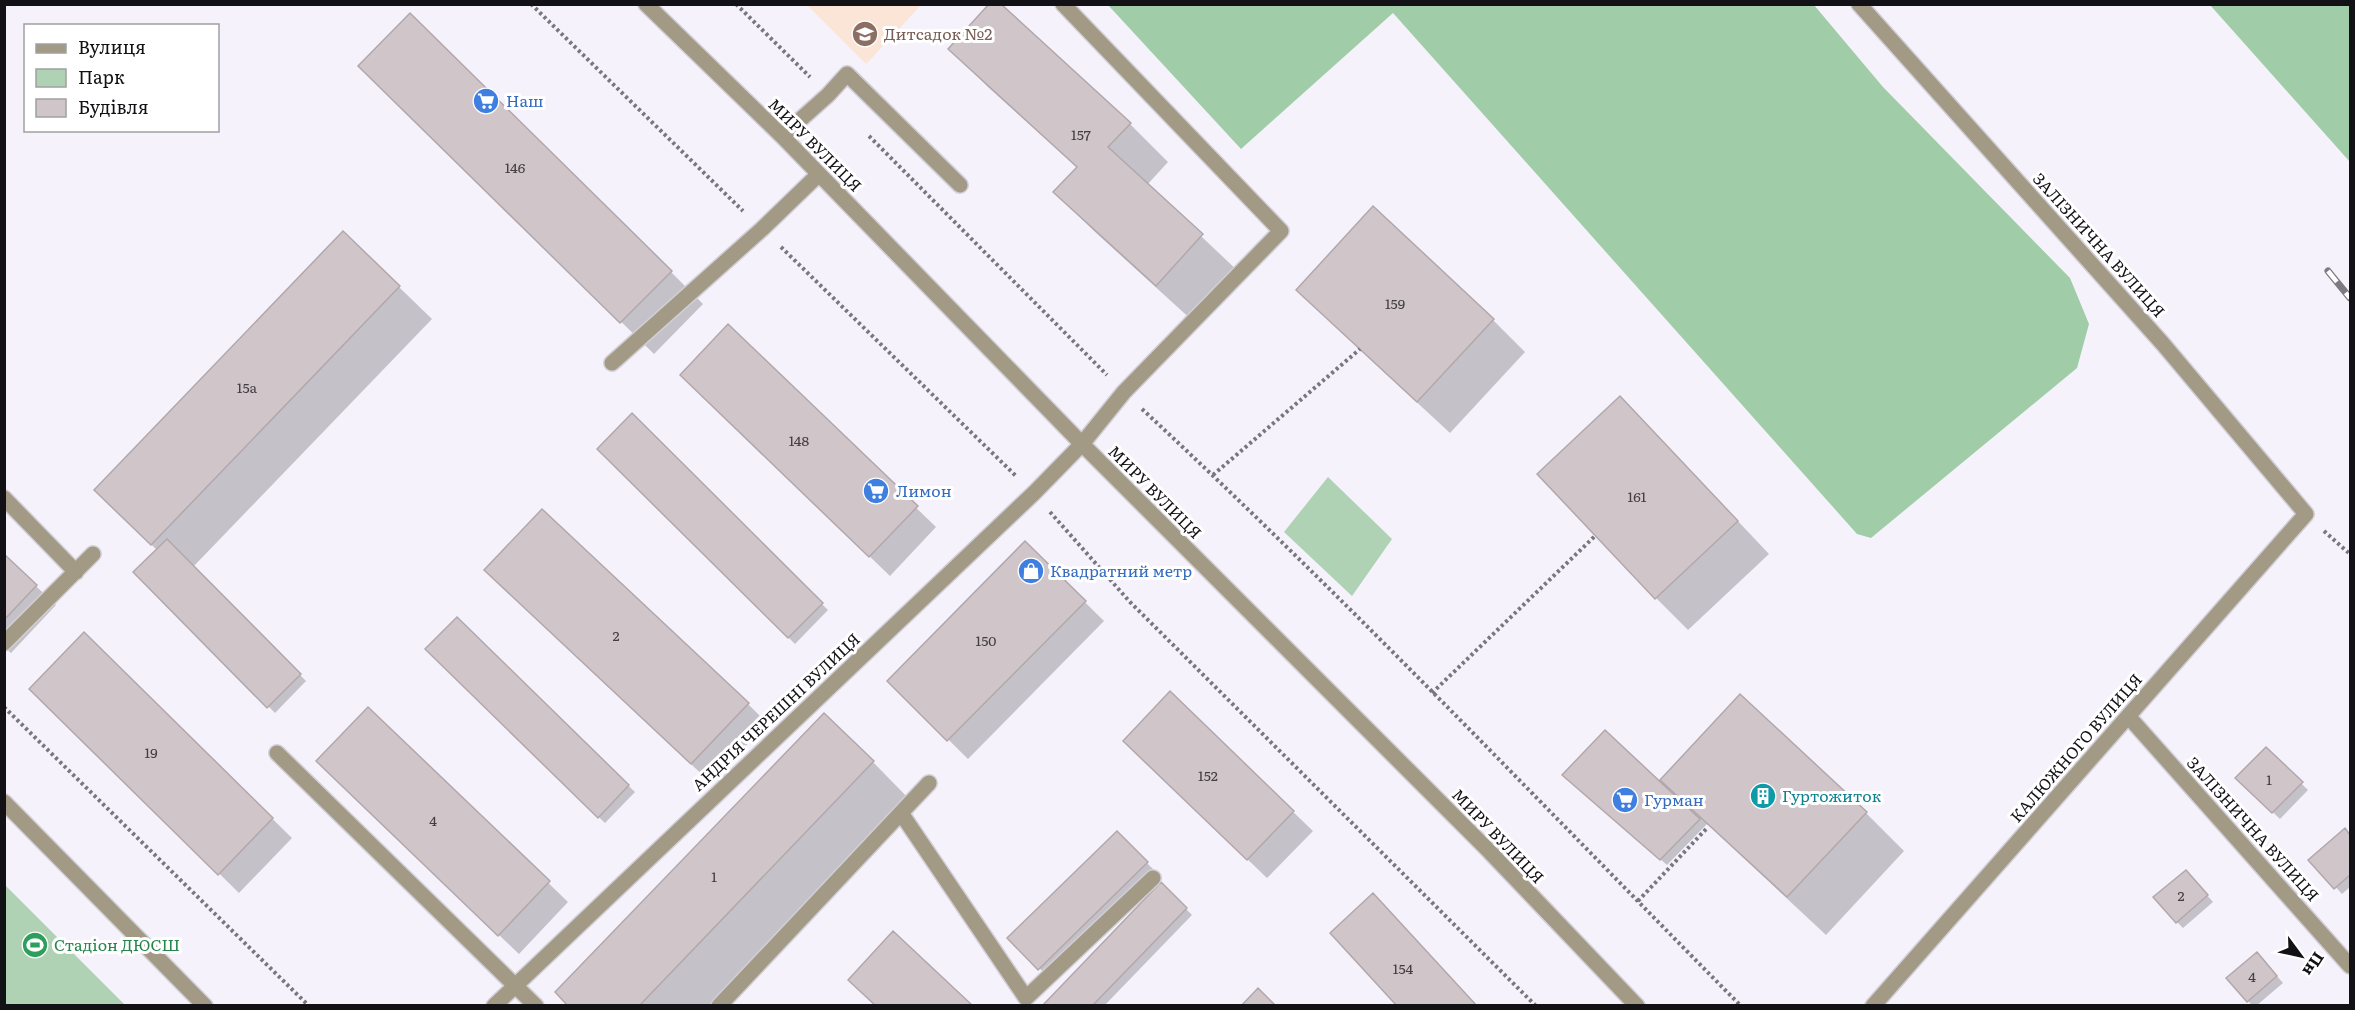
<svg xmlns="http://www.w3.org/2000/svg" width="2355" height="1010" font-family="Literata,serif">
	<rect width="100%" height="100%" fill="#f5f2fc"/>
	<path fill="#fae5d7" d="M 807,5 L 921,5 L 866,64 Z"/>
	<path fill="#afd1b4" d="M 1328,477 L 1392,539 L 1352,596 L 1284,532 Z
		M 5,885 L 125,1005 L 5,1005 Z"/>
	<path fill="#a0cda7" d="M 1108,5 L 1814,5 L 1883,87 L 2070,278 L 2089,324 L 2077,368 L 1871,538 L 1857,534 L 1393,13 L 1241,149 Z
		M 2210,5 L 2350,5 L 2350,162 Z"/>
	<path fill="#0003" d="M 950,49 L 1130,124 L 1168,162 L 1147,185 L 1240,273 L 1195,323 L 1094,231 L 1055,192 L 1078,168 L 989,88 Z
		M 393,98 L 671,272 L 703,304 L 654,354 Z
		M 343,233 L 432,319 L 193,567 L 306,681 L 275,713 L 136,572 L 158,551 L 128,522 Z
		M 1493,320 L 1525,352 L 1450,433 L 1330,322 Z
		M 728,326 L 936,527 L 890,576 L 701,394 Z
		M 632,415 L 828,610 L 795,644 L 599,449 Z
		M 1652,430 L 1769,554 L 1688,630 L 1656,598 Z
		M 1025,543 L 1104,621 L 968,759 L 889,681 Z
		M 4,556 L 56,605 L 11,653 L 4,647 Z
		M 505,589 L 748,704 L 767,723 L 711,783 Z
		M 457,619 L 635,792 L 605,823 L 427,649 Z
		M 84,634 L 292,838 L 239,893 L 31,689 Z
		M 1170,694 L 1313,831 L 1267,878 L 1144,760 Z
		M 368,709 L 568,902 L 519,954 L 337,780 Z
		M 2266,749 L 2308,790 L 2280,819 L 2237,778 Z
		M 873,762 L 911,801 L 714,1006 L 570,1006 Z
		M 1662,780 L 1866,813 L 1904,851 L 1826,935 L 1707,824 L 1667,865 L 1570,781 L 1694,815 L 1696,813 Z
		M 2345,830 L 2350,836 L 2350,887 L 2342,894 L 2311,860 Z
		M 1117,833 L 1154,870 L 1046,975 L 1010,938 Z
		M 2192,878 L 2213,902 L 2183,928 L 2177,922 Z
		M 1161,884 L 1192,915 L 1104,1006 L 1044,1006 Z
		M 2263,960 L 2283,983 L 2256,1006 L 2253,1006 L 2248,1001 Z"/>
	<path fill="#d0c5c9" stroke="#b2a7ab" stroke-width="1.5" d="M 989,4 L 1001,4 L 1131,123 L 1108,147 L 1203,234 L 1156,286 L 1053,192 L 1077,167 L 948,49 Z
		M 410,13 L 672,271 L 620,323 L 358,66 Z
		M 1373,206 L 1494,319 L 1417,402 L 1296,290 Z
		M 343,231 L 400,286 L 151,545 L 94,490 Z
		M 728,324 L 918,506 L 869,557 L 680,375 Z
		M 1620,396 L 1738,521 L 1655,599 L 1537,474 Z
		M 632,413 L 823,603 L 788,638 L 597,449 Z
		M 542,509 L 749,703 L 691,764 L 484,570 Z
		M 167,539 L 301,674 L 267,708 L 133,572 Z
		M 1025,541 L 1086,601 L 947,741 L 887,681 Z
		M 4,554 L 37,585 L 4,620 Z
		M 457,617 L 629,785 L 598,818 L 425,649 Z
		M 84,632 L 273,818 L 218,875 L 29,689 Z
		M 1170,691 L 1294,811 L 1247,860 L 1123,741 Z
		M 1740,694 L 1867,812 L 1787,897 L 1660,780 Z
		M 368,707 L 550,881 L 498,936 L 316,761 Z
		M 824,713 L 874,761 L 639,1006 L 568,1006 L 555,992 Z
		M 1605,730 L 1700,819 L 1660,860 L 1562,775 Z
		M 2266,747 L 2303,782 L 2272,813 L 2235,778 Z
		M 2345,828 L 2350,835 L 2350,875 L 2334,889 L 2308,860 Z
		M 1117,831 L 1148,862 L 1038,970 L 1007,938 Z
		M 2186,870 L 2208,895 L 2176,923 L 2153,897 Z
		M 1161,882 L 1187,908 L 1092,1006 L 1042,1006 Z
		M 1373,893 L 1477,1006 L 1397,1006 L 1330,933 Z
		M 893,931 L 973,1006 L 876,1006 L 848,980 Z
		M 2257,952 L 2277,976 L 2247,1002 L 2226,978 Z
		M 1258,988 L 1276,1006 L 1241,1006 Z"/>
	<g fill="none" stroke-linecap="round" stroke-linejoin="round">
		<g stroke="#d1ced7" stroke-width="18">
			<path id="minor" d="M 646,4 L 782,136 L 1082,444 L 1489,851 L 1637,1006
				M 1859,4 L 2163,344 L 2306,514 L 1873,1006
				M 782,136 L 828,95 L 847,74 L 960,185
				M 612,363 L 762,229 L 819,174
				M 4,498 L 76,572
				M 4,643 L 93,554
				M 2128,716 L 2350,966
				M 277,753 L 536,1006
				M 4,802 L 205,1006
				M 901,813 L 1026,998 L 1153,878
				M 494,1006 L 1034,493 L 1082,444 L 1124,392 L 1281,231 L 1063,4
				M 719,1006 L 929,783"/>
		</g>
		<path stroke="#79777e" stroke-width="4" stroke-dasharray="3 3" stroke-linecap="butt" d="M 531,4 L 743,211
			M 736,4 L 810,77
			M 869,136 L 1107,375
			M 781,247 L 1016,476
			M 1142,409 C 1349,601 1543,806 1741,1006
			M 1213,475 L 1360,349
			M 1050,512 L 1130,602 L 1536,1006
			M 2324,531 L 2350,554
			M 1432,693 L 1595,536
			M 4,707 L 309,1006
			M 1638,901 L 1708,827"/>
		<use href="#minor" stroke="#a29a85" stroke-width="15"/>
		<g stroke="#7d7b82" stroke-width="7">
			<path id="rail" d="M 2328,271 L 2350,298"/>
		</g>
		<use href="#rail" stroke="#fff" stroke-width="4.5" stroke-dasharray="14" stroke-linecap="butt"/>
	</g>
	<defs>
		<g id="school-disc" transform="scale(1.35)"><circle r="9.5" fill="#8d6e63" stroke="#fff"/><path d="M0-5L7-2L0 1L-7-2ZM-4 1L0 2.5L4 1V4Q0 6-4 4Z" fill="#fff"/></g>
		<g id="supermarket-disc" transform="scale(1.35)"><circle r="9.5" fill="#3f7fe0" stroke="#fff"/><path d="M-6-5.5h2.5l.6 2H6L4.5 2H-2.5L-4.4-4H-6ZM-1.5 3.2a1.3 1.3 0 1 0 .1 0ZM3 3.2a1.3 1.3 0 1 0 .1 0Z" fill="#fff"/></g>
		<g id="shop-disc" transform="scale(1.35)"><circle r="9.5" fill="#3f7fe0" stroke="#fff"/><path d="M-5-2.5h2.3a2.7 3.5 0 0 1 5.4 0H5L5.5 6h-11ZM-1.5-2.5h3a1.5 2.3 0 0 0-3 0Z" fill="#fff"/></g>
		<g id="building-disc" transform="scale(1.35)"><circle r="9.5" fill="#0f9aa8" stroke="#fff"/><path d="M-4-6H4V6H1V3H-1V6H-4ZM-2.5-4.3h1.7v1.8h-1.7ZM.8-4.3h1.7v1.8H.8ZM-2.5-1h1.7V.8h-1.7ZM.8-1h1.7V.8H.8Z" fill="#fff"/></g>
		<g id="stadium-disc" transform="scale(1.35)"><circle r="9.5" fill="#2e9e5b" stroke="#fff"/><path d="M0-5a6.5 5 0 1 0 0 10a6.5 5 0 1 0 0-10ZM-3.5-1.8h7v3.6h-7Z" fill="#fff"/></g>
	</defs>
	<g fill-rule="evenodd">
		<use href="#school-disc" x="865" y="34"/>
		<use href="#supermarket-disc" x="486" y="101"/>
		<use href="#supermarket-disc" x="876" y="491"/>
		<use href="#shop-disc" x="1031" y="571"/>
		<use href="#building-disc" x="1763" y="796"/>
		<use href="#supermarket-disc" x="1625" y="800"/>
		<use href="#stadium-disc" x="35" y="945"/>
	</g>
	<g text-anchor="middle" stroke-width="6" stroke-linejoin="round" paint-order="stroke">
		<g font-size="14" fill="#423e42">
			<text x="1081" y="140">157</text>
			<text x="515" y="173">146</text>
			<text x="1395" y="309">159</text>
			<text x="247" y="393">15а</text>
			<text x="799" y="446">148</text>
			<text x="1637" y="502">161</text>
			<text x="616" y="641">2</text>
			<text x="986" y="646">150</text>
			<text x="151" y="758">19</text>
			<text x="1208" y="781">152</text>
			<text x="2269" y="785">1</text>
			<text x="433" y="826">4</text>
			<text x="714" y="882">1</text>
			<text x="2181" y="901">2</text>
			<text x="1403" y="974">154</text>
			<text x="2252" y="982">4</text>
		</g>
		<g font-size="16" fill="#785e54" stroke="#fff" text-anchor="start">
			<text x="884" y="40">Дитсадок №2</text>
		</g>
		<g font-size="16" fill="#366cbe" stroke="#fff" text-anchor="start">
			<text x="506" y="107">Наш</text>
			<text x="896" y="497">Лимон</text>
			<text x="1050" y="577">Квадратний метр</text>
			<text x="1644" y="806">Гурман</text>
		</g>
		<g font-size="16" fill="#121115" stroke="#fff">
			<text transform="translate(815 145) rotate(45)" y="6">МИРУ ВУЛИЦЯ</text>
			<text transform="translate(2099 245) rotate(48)" y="6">ЗАЛІЗНИЧНА ВУЛИЦЯ</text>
			<text transform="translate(1155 492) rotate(45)" y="6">МИРУ ВУЛИЦЯ</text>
			<text transform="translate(776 712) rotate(-43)" y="6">АНДРІЯ ЧЕРЕШНІ ВУЛИЦЯ</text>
			<text transform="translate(2076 748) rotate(-49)" y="6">КАЛЮЖНОГО ВУЛИЦЯ</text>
			<text transform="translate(2253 829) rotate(48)" y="6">ЗАЛІЗНИЧНА ВУЛИЦЯ</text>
			<text transform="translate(1498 836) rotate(46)" y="6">МИРУ ВУЛИЦЯ</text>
		</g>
		<g font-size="16" fill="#0d838f" stroke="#fff" text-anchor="start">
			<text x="1782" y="802">Гуртожиток</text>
		</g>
		<g font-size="16" fill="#27864d" stroke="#fff" text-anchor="start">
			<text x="54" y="951">Стадіон ДЮСШ</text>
		</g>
	</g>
	<rect width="2355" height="1010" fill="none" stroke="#121115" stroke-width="12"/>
	<rect x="24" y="24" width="195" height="108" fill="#ffffff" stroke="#a0a0a1" stroke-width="1.5"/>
	<rect x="36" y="44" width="30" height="9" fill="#a29a85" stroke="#a0a0a1" stroke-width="1.5"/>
	<text x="78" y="54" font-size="18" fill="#121115">Вулиця</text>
	<rect x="36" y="69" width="30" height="18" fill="#afd1b4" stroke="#a0a0a1" stroke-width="1.5"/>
	<text x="78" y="84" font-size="18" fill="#121115">Парк</text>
	<rect x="36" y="99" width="30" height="18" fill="#d0c5c9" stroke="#a0a0a1" stroke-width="1.5"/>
	<text x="78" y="114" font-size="18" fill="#121115">Будівля</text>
	<g transform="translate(2301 956) rotate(123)" stroke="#ffffff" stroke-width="4.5" paint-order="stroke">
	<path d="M0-4.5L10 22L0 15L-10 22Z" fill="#121115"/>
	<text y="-9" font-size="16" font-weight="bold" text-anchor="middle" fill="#121115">Пн</text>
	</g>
</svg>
